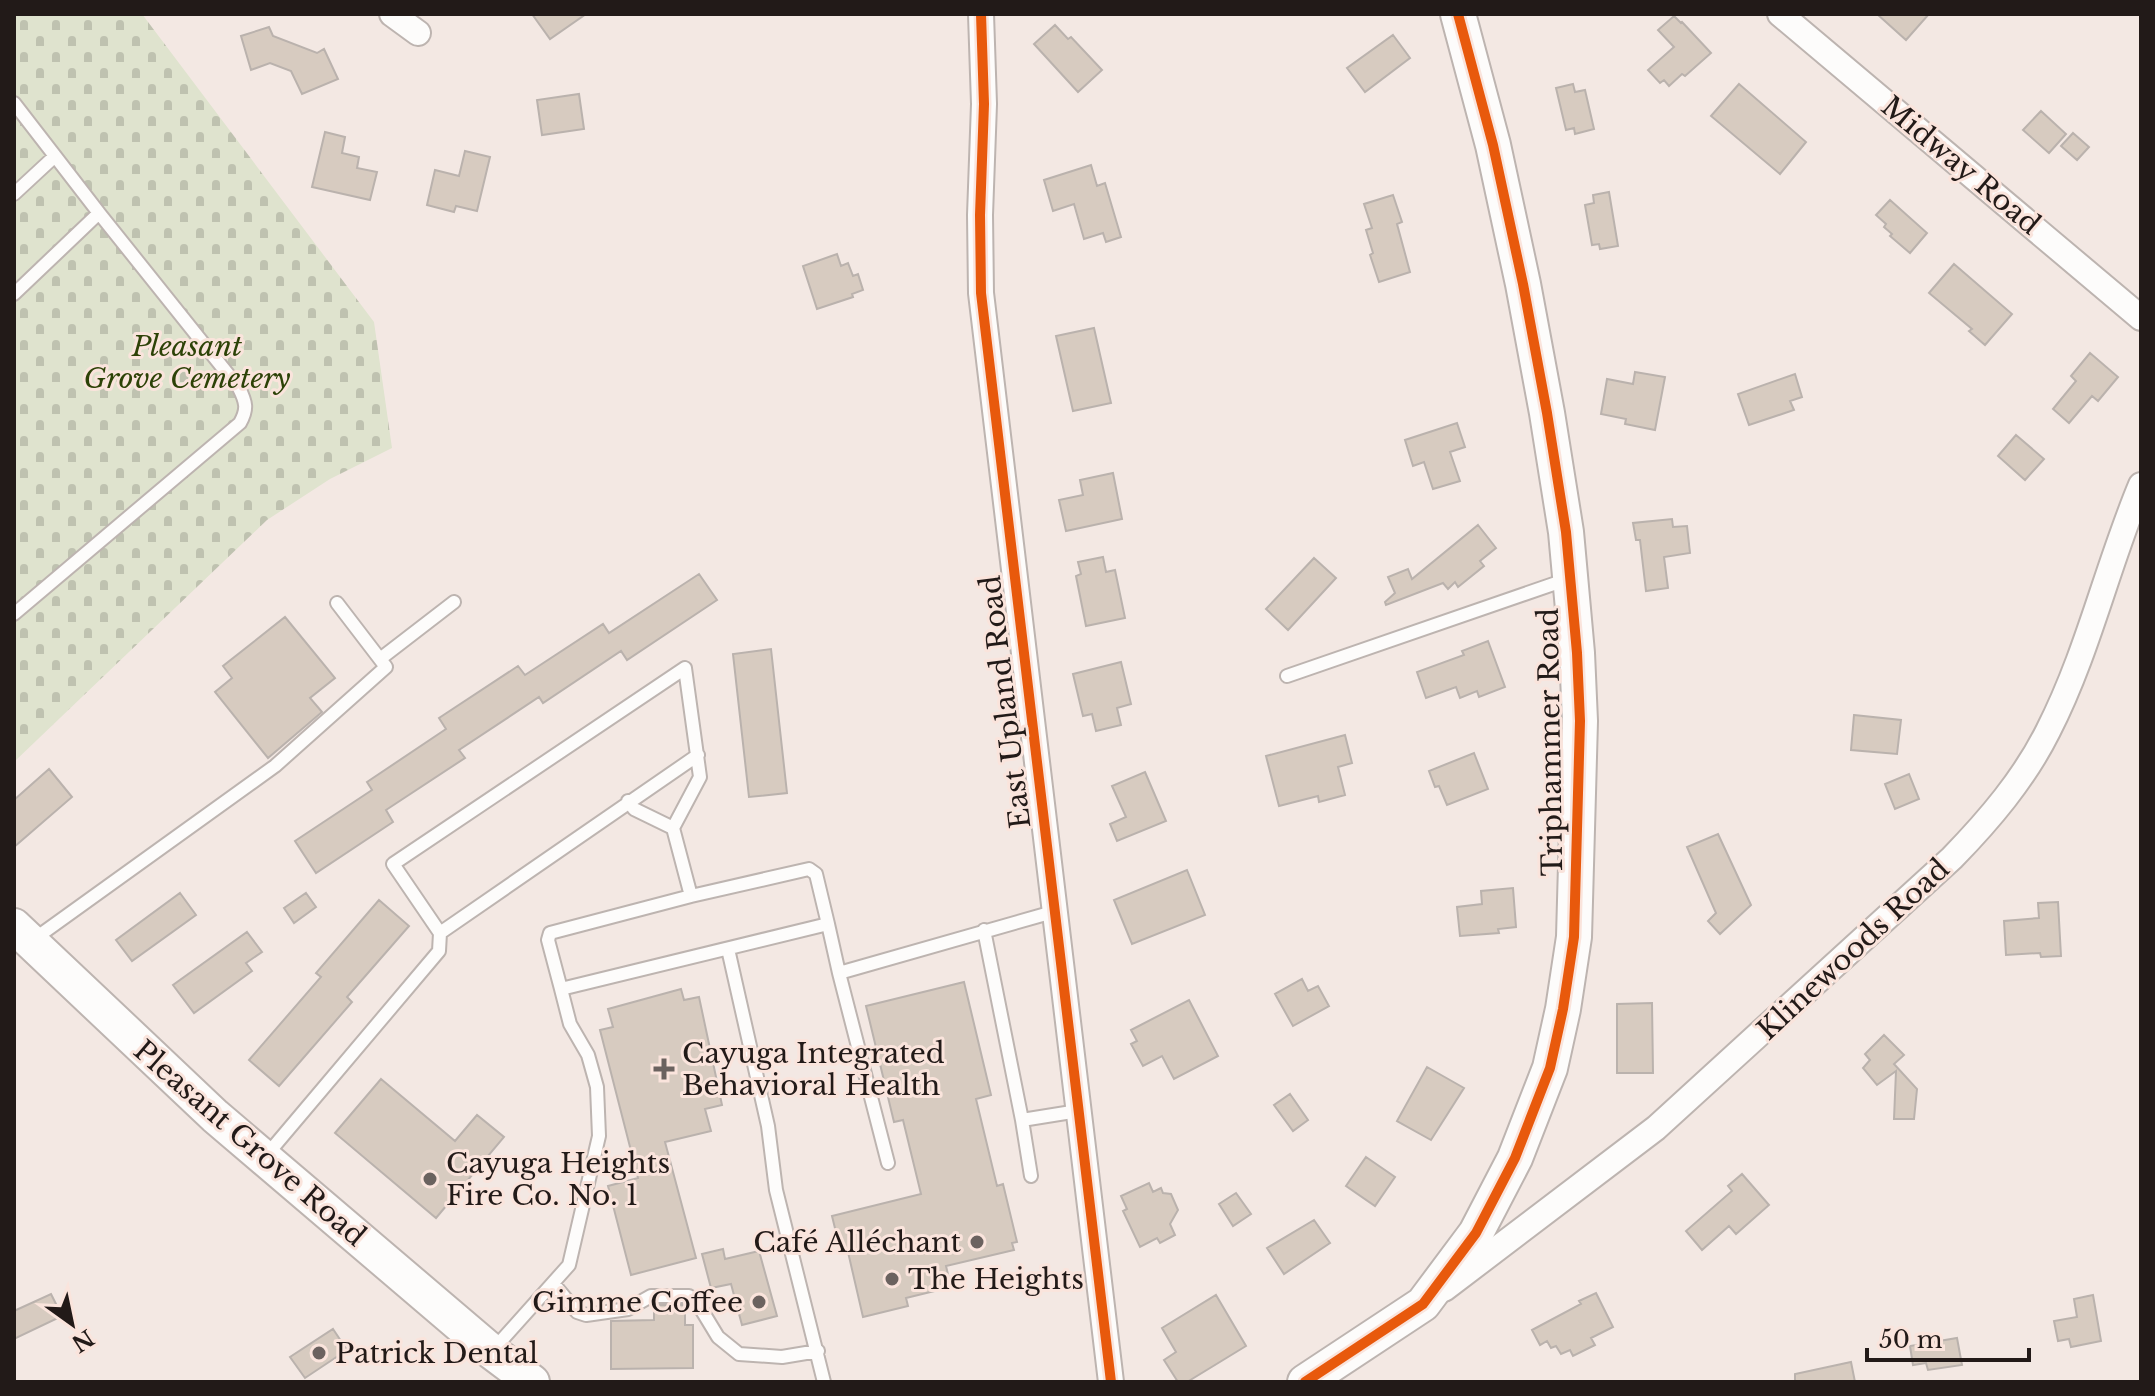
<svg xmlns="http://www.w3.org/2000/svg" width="2155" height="1396" font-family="'Libre Baskerville',serif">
	<defs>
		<pattern id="cemetery-stones" width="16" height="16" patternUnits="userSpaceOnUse" patternTransform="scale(2)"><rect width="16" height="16" fill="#dfe3ce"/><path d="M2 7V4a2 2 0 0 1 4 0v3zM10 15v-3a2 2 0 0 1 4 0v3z" fill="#bfc2b0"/></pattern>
	</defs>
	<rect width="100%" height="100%" fill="#f3e8e3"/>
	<path fill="url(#cemetery-stones)" d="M 14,14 L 142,14 L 374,322 L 392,448 L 330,479 L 267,520 L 14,762 Z"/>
	<path fill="#d7cbc0" stroke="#bab2ad" stroke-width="2" d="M 532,14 L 586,14 L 550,39 Z
		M 1877,14 L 1929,14 L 1906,40 Z
		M 1674,16 L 1681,23 L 1682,22 L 1711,53 L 1685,76 L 1682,74 L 1669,86 L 1664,80 L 1660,83 L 1648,70 L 1674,47 L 1658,30 Z
		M 1055,25 L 1068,39 L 1071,37 L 1102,70 L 1078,92 L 1034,44 Z
		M 269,27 L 273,36 L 317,53 L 324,49 L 338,79 L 302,94 L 291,71 L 270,63 L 251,70 L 241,36 Z
		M 1393,35 L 1410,58 L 1365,92 L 1347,68 Z
		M 1573,84 L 1575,92 L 1585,90 L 1594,129 L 1575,134 L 1574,128 L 1566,130 L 1556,88 Z
		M 1739,84 L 1806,142 L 1780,174 L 1711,116 Z
		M 579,94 L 584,129 L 542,135 L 537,100 Z
		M 2041,111 L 2066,134 L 2049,153 L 2023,130 Z
		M 325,132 L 345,137 L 342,153 L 359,157 L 357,168 L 377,172 L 370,200 L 312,187 Z
		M 2073,133 L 2089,147 L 2077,160 L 2061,146 Z
		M 465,151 L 490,157 L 477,211 L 456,206 L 454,212 L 427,205 L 435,170 L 459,176 Z
		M 1091,165 L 1097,186 L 1105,183 L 1121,237 L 1106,242 L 1103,233 L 1084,239 L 1074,204 L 1053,211 L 1044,180 Z
		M 1609,192 L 1618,246 L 1600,249 L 1599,244 L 1592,245 L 1585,205 L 1594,203 L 1593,195 Z
		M 1393,195 L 1402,222 L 1397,224 L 1410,272 L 1379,282 L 1370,255 L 1373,253 L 1366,230 L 1372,228 L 1364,204 Z
		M 1890,200 L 1927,233 L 1910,253 L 1890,236 L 1892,234 L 1884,227 L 1886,224 L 1876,215 Z
		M 837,254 L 841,266 L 848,263 L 853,276 L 858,274 L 863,290 L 852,294 L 853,297 L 817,309 L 803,266 Z
		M 1954,264 L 2012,314 L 1985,345 L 1969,331 L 1972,329 L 1929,293 Z
		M 1094,328 L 1111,403 L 1073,411 L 1056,336 Z
		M 2090,353 L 2118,377 L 2098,401 L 2092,396 L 2069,423 L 2053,409 L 2076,381 L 2071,376 Z
		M 1635,372 L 1665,377 L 1655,430 L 1625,424 L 1626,419 L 1601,414 L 1607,379 L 1633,384 Z
		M 1795,374 L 1802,397 L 1790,401 L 1794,410 L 1749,425 L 1738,394 Z
		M 1457,423 L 1465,447 L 1450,452 L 1460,481 L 1433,489 L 1424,462 L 1413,466 L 1405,440 Z
		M 2016,435 L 2044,459 L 2025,480 L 1998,456 Z
		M 1113,473 L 1122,519 L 1066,531 L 1059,500 L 1083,495 L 1080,480 Z
		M 1672,519 L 1673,527 L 1687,526 L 1690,553 L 1664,557 L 1668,588 L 1646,591 L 1640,540 L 1636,540 L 1633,523 Z
		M 1478,525 L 1496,548 L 1480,561 L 1484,566 L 1458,587 L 1455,582 L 1448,589 L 1443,583 L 1386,605 L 1385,602 L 1395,593 L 1388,577 L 1408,569 L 1412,579 Z
		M 1103,557 L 1106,572 L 1115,570 L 1125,618 L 1086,626 L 1076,576 L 1081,574 L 1078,562 Z
		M 1314,558 L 1336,578 L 1288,630 L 1266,609 Z
		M 699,574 L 717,600 L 627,660 L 621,651 L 543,703 L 539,697 L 459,750 L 465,758 L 386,810 L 393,822 L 316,873 L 295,841 L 372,790 L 367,782 L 446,729 L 439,718 L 518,666 L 525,675 L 603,624 L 609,633 Z
		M 285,617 L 335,678 L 310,698 L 322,712 L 268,758 L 215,692 L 232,678 L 223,666 Z
		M 1488,641 L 1505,687 L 1479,697 L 1477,691 L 1460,698 L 1456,687 L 1426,698 L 1417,672 L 1464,655 L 1462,651 Z
		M 771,649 L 787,793 L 749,797 L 733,654 Z
		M 1121,662 L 1131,704 L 1117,708 L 1121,725 L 1096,731 L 1092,714 L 1083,716 L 1073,674 Z
		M 1854,715 L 1901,720 L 1897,754 L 1851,750 Z
		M 1345,735 L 1352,763 L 1338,767 L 1345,795 L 1319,802 L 1318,796 L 1279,806 L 1266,756 Z
		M 1474,753 L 1488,789 L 1447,805 L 1439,786 L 1435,787 L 1429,771 Z
		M 49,769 L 72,797 L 14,847 L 14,800 Z
		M 1145,772 L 1166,821 L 1117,841 L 1110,824 L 1126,817 L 1112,786 Z
		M 1909,774 L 1919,799 L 1895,809 L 1885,784 Z
		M 1718,834 L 1751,905 L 1720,934 L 1708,921 L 1716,913 L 1687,847 Z
		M 1187,870 L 1205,915 L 1132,944 L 1114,900 Z
		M 1513,888 L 1516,927 L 1498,929 L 1499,933 L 1460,936 L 1457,907 L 1482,904 L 1481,891 Z
		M 180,893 L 196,915 L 132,961 L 116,940 Z
		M 306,893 L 316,907 L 294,923 L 284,908 Z
		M 379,900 L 409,926 L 347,997 L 352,1002 L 279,1086 L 249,1060 L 321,977 L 316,973 Z
		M 2058,902 L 2061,956 L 2041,957 L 2040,953 L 2006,955 L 2004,921 L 2039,918 L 2038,903 Z
		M 247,932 L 262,952 L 246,963 L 252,971 L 194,1013 L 173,985 Z
		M 1302,979 L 1308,991 L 1318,986 L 1329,1006 L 1293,1026 L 1275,994 Z
		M 964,982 L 991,1095 L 976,1099 L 997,1186 L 1003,1184 L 1017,1242 L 1012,1243 L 1014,1250 L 946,1266 L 951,1287 L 906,1298 L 908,1306 L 863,1317 L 848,1252 L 841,1253 L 832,1216 L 921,1194 L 903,1120 L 894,1122 L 866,1006 Z
		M 681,989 L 684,1000 L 699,997 L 722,1105 L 705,1109 L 711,1131 L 665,1142 L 696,1258 L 631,1275 L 608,1186 L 638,1178 L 600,1030 L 613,1027 L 608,1009 Z
		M 1189,1000 L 1218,1056 L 1174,1079 L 1162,1056 L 1143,1066 L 1131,1044 L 1137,1041 L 1131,1030 Z
		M 1652,1003 L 1653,1073 L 1617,1073 L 1617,1004 Z
		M 1884,1035 L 1904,1055 L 1894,1064 L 1917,1089 L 1914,1119 L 1894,1119 L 1896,1071 L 1877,1085 L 1863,1068 L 1870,1060 L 1865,1054 Z
		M 1427,1067 L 1464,1088 L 1431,1140 L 1397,1121 Z
		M 381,1079 L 455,1141 L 477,1115 L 504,1137 L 436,1218 L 335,1133 Z
		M 1290,1094 L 1308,1120 L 1293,1131 L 1274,1105 Z
		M 1366,1157 L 1395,1177 L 1375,1206 L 1346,1186 Z
		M 1742,1174 L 1769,1205 L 1736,1234 L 1729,1226 L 1702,1250 L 1686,1231 L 1732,1191 L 1728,1186 Z
		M 1149,1183 L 1153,1192 L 1161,1188 L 1163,1193 L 1171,1194 L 1178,1210 L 1170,1224 L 1175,1235 L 1160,1243 L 1157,1238 L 1140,1247 L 1123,1211 L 1127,1209 L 1121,1196 Z
		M 1236,1193 L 1251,1214 L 1233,1226 L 1219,1204 Z
		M 1314,1220 L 1330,1243 L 1284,1274 L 1267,1248 Z
		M 723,1249 L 725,1259 L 759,1251 L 777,1316 L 742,1325 L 731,1284 L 711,1288 L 702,1254 Z
		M 1596,1293 L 1613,1327 L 1591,1338 L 1595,1345 L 1573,1356 L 1570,1350 L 1561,1354 L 1556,1346 L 1551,1348 L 1547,1341 L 1540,1345 L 1532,1330 L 1581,1304 L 1579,1301 Z
		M 51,1294 L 62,1316 L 14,1339 L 14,1311 Z
		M 1216,1295 L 1246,1346 L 1187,1382 L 1178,1382 L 1164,1360 L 1176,1352 L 1162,1328 Z
		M 2093,1295 L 2101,1341 L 2071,1347 L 2069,1339 L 2058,1341 L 2054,1321 L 2077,1317 L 2074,1299 Z
		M 654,1305 L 685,1305 L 685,1325 L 693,1325 L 693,1368 L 611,1369 L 611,1321 L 654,1320 Z
		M 333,1329 L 347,1350 L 305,1378 L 290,1357 Z
		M 1957,1338 L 1962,1365 L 1928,1370 L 1926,1363 L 1913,1365 L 1910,1346 Z
		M 1851,1362 L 1855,1382 L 1795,1382 L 1795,1374 Z"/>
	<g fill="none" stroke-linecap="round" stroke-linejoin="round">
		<g stroke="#bdb4b0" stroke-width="16">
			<path id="lane" d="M 14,103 L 55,156
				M 14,194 L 55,156 L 99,213
				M 14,294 L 99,213 L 239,388 C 246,402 248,409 240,423 L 14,614
				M 380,659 L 454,602
				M 1287,676 L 1568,579
				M 628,801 L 634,809 L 673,828
				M 984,930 L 1022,1120 L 1031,1176
				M 440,933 L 698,755
				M 33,940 L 275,766 L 386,667 L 337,603
				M 728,949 L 768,1126 L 776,1190 L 824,1382
				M 839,973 L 888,1163
				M 561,989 L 548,940 L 550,933 L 691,896 L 809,869 L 816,874 L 828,924
				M 1022,1120 L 1078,1111
				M 265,1157 L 439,951 L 440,933 L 393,864 L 685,668 L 700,777 L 673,828 L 691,896
				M 553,1283 L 577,1312 L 586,1315 L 628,1309 L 651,1296 L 689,1296 L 698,1304 L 718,1337 L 739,1354 L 782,1357 L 818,1351
				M 492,1351 L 569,1265 L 599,1136 L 597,1087 L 588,1055 L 570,1024 L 561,989 L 828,924 L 839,973 L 1053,912"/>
		</g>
		<g stroke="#bdb4b0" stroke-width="28">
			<path id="street" d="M 392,14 L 418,33
				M 981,14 L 984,104 L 980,215 L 981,293 L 1111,1382
				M 1780,14 L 2141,318
				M 1444,1289 L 1656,1128 L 1952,858 C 1989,820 2024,779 2048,731 C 2088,653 2107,566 2141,485"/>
		</g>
		<g stroke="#bdb4b0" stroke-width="38">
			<path id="secondary" d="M 14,926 L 215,1116 L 492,1352 L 532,1382
				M 1305,1382 L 1423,1304 L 1476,1233 L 1515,1158 L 1550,1068 L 1563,1009 L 1574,937 L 1580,721 L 1577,653 L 1566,532 L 1547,413 L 1523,284 L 1493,145 L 1458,14"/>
		</g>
		<use href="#lane" stroke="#fdfcfb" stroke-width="12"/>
		<use href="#street" stroke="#fdfcfb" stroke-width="24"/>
		<use href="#secondary" stroke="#fdfcfb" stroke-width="34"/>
		<g stroke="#fae4dc" stroke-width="15">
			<path id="cycleway" d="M 981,14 L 984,104 L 980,215 L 981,293 L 1111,1382
				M 1305,1382 L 1423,1304 L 1476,1233 L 1515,1158 L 1550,1068 L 1563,1009 L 1574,937 L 1580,721 L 1577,653 L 1566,532 L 1547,413 L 1523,284 L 1493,145 L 1458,14"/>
		</g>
		<use href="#cycleway" stroke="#e8590c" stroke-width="10"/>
	</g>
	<g fill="#6b625f" stroke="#fae4dc" stroke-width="3">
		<path d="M660 1057h8v8h8v8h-8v8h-8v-8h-8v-8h8z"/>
		<circle cx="430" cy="1179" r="8"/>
		<circle cx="977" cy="1242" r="8"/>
		<circle cx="892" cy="1279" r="8"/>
		<circle cx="759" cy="1302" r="8"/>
		<circle cx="319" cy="1353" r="8"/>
	</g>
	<g text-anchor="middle" stroke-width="6" stroke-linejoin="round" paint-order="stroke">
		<g font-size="28" fill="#221a18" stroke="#fae4dc">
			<text transform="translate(1961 165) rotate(40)" y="10">Midway Road</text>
			<text transform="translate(1005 702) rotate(-97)" y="10">East Upland Road</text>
			<text transform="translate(1550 742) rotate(-91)" y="10">Triphammer Road</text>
			<text transform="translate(1853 949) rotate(-43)" y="10">Klinewoods Road</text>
			<text transform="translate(250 1143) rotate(41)" y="10">Pleasant Grove Road</text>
		</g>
		<g font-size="28" font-style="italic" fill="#2d4207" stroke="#fae4dc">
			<text x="187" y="356">Pleasant<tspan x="187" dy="32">Grove Cemetery</tspan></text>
		</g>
		<g font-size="28" fill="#221a18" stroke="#fae4dc" text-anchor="start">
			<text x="682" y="1063">Cayuga Integrated<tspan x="682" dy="32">Behavioral Health</tspan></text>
			<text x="446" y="1173">Cayuga Heights<tspan x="446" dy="32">Fire Co. No. 1</tspan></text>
			<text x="961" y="1252" text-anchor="end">Café Alléchant</text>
			<text x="908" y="1289">The Heights</text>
			<text x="743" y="1312" text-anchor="end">Gimme Coffee</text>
			<text x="335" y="1363">Patrick Dental</text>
		</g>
	</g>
	<rect width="2155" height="1396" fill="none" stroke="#221a18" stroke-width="32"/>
	<g transform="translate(72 1324) rotate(147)" stroke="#fae4dc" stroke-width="6" paint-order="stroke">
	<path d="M0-6L14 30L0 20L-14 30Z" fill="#221a18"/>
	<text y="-12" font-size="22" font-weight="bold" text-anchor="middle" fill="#221a18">N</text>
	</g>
	<path d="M1867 1348v12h162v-12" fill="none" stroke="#221a18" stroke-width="4"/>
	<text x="1879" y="1348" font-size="24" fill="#221a18" stroke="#fae4dc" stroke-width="6" paint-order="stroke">50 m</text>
</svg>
